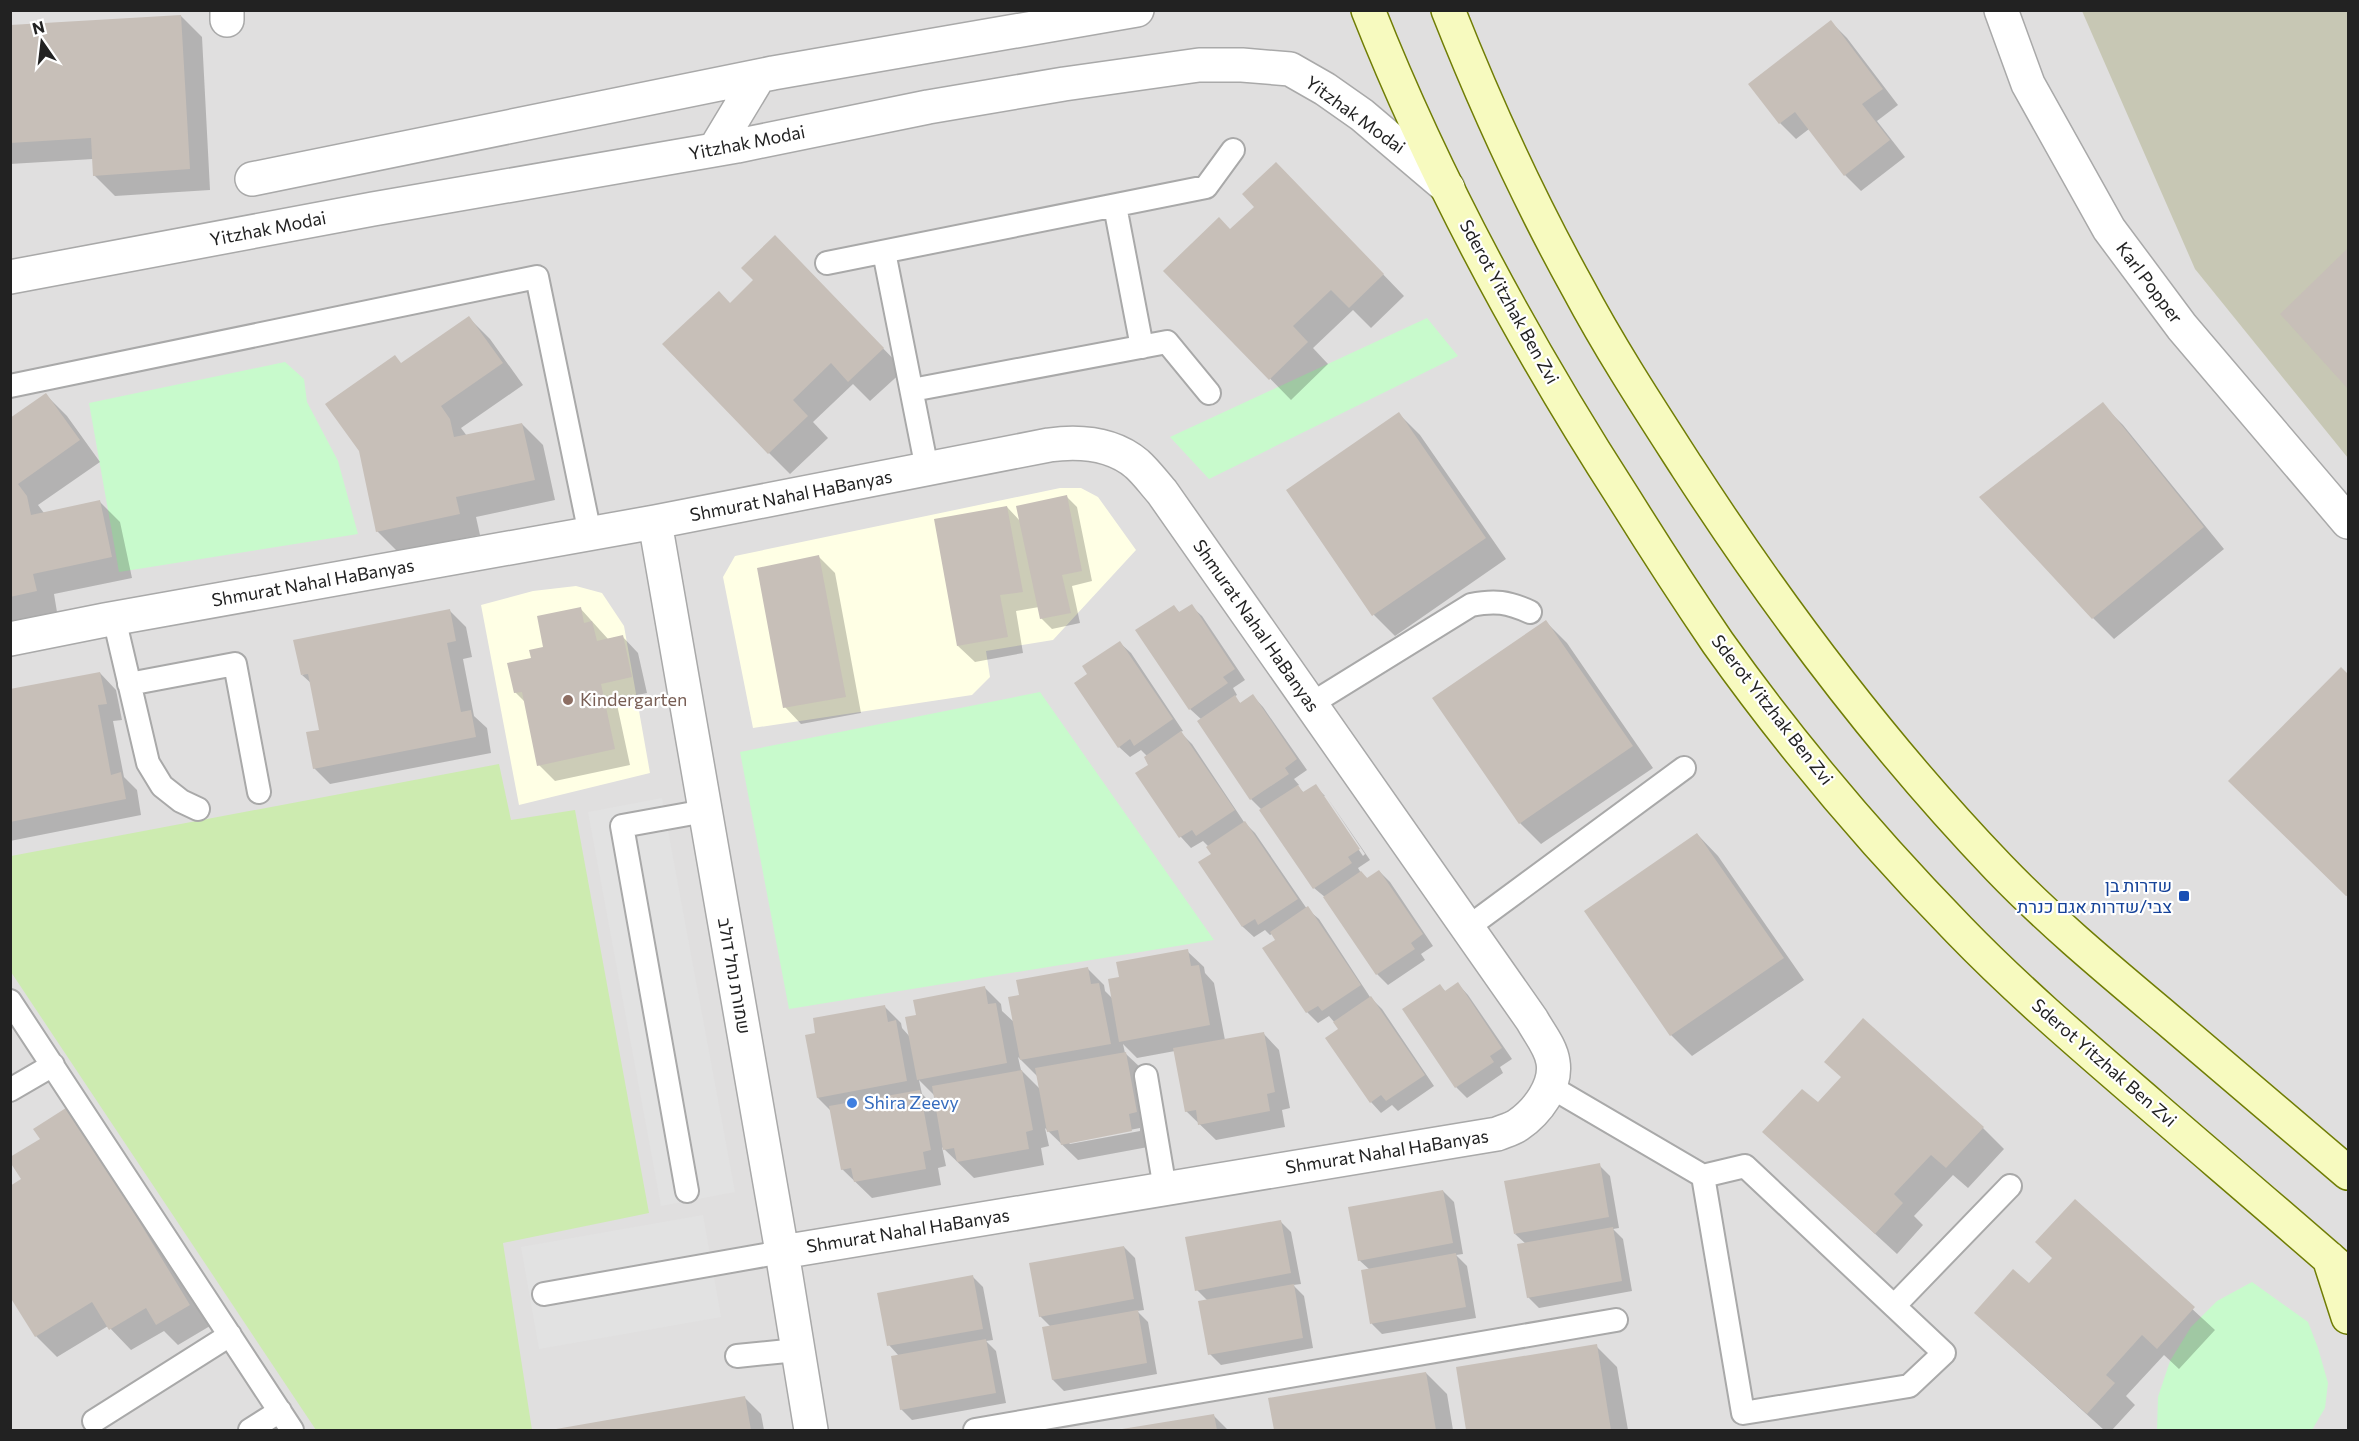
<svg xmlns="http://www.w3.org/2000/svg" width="2359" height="1441" font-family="Commissioner,Heebo,sans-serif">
	<rect width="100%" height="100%" fill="#f2efe9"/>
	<path fill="#e0dfdf" d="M 11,11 L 2348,11 L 2348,1430 L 11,1430 Z"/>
	<path fill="#ffffe5" d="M 1060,488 L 1081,488 L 1098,497 L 1136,550 L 1053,640 L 986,651 L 990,677 L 972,695 L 753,728 L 723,577 L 735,556 Z
		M 576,586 L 602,593 L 624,626 L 650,773 L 519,805 L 481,605 L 533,591 Z"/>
	<path fill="#c7c7b4" d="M 2082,11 L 2348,11 L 2348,458 L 2195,269 Z"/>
	<path fill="#cdebb0" d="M 499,764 L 511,820 L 575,810 L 649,1213 L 503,1243 L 532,1430 L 316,1430 L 11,972 L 11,856 Z"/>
	<path fill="#c8facc" d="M 1427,318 L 1458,356 L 1209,479 L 1170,437 Z
		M 285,362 L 304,379 L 307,402 L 338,461 L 358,534 L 119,572 L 89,403 Z
		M 1040,692 L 1214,940 L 789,1009 L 740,752 Z
		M 2252,1282 L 2308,1322 L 2318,1348 L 2328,1383 L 2325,1408 L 2312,1430 L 2157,1430 L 2158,1397 L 2170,1361 L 2191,1327 L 2217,1301 Z"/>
	<path fill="#e2e2e2" d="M 662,798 L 735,1192 L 661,1206 L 588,812 Z
		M 703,1215 L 721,1317 L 539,1349 L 521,1247 Z"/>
	<path fill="#0003" fill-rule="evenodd" d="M 181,16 L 202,37 L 210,190 L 115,196 L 94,175 L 93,159 L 10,164 L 10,26 Z
		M 1831,22 L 1847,38 L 1898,105 L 1877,121 L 1905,157 L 1861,191 L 1845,175 L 1809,129 L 1796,139 L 1780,123 Z
		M 1297,185 L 1404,296 L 1371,328 L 1353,310 L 1313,348 L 1328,364 L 1291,400 L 1165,271 L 1230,231 Z
		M 2348,250 L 2348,387 L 2282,314 Z
		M 796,258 L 904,370 L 870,401 L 853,384 L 813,422 L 828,438 L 790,474 L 769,453 L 730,305 Z
		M 469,318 L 490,339 L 523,385 L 461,428 L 467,436 L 522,424 L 543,445 L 555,500 L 476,517 L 480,535 L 398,552 L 377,531 L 401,364 Z
		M 46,395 L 67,416 L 100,462 L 38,505 L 44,513 L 99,501 L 120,522 L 132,578 L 54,594 L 57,612 L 10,622 L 10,420 Z
		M 2102,404 L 2123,425 L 2224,549 L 2114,639 L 2093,618 Z
		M 1399,414 L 1420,435 L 1506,559 L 1395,636 L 1374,615 Z
		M 1066,496 L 1077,507 L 1092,581 L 1072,586 L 1080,623 L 1052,629 L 1041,618 L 1039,607 L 1016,611 L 1023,653 L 975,662 L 958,646 L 1007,507 L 1021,522 Z
		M 819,557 L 835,573 L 861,713 L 801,724 L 785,707 Z
		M 1191,606 L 1202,616 L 1245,680 L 1233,688 L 1237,695 L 1234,697 L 1241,704 L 1253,696 L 1263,707 L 1307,770 L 1294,779 L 1299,785 L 1297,786 L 1304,793 L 1315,786 L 1325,796 L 1322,796 L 1363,856 L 1365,854 L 1326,796 L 1370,860 L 1358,868 L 1361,873 L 1368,879 L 1379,871 L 1390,882 L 1433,946 L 1421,954 L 1425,960 L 1388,985 L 1377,974 L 1326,898 L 1314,888 L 1262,810 L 1251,799 L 1202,720 L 1190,709 L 1174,607 L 1180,613 Z
		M 580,608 L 608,639 L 622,636 L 638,653 L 647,693 L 616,700 L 630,765 L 555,781 L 539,765 L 526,703 L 515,692 L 533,659 Z
		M 450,611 L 466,627 L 472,657 L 463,659 L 474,716 L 487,728 L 491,753 L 330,784 L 314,768 L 321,731 L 312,684 L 302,675 Z
		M 1546,622 L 1567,643 L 1653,768 L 1541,844 L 1520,823 Z
		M 1120,643 L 1131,653 L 1183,731 L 1180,732 L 1192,744 L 1244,822 L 1255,833 L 1307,909 L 1319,919 L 1370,997 L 1382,1009 L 1434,1086 L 1398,1111 L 1392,1105 L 1381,1113 L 1371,1102 L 1340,1029 L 1329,1016 L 1318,1023 L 1307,1012 L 1264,949 L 1277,940 L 1272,934 L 1270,935 L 1265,930 L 1254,937 L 1243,927 L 1200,863 L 1214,854 L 1209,847 L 1203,841 L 1191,848 L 1181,837 L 1137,774 L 1150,765 L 1147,756 L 1141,750 L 1130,757 L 1119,747 L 1089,675 Z
		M 2341,669 L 2348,676 L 2348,897 L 2251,802 Z
		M 100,673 L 116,690 L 122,720 L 113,721 L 124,777 L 137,790 L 141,815 L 10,841 L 10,691 Z
		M 1697,834 L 1718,856 L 1804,980 L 1692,1056 L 1671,1035 Z
		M 1187,951 L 1204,967 L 1205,973 L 1214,983 L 1225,1040 L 1263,1033 L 1279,1050 L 1290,1108 L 1282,1110 L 1285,1127 L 1216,1140 L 1186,1111 L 1175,1051 L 1137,1058 L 1123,1044 L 1125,1053 L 1142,1069 L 1148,1147 L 1078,1160 L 1045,1128 L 1049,1146 L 1041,1148 L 1044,1165 L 974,1178 L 942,1147 L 946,1166 L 938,1168 L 941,1185 L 872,1198 L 842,1169 L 831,1111 L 818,1098 L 817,1034 L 884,1006 L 901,1023 L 902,1028 L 910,1037 L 918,1016 L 985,988 L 1001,1004 L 1002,1011 L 1015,1023 L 1021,996 L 1088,969 L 1104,985 L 1105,991 L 1113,999 L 1120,978 ZM 1018,1057 L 1037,1076 L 1041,1090 L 1021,1070 ZM 919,1080 L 934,1095 L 938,1110 L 922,1094 ZM 1140,1128 L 1140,1131 L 1070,1144 L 1068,1142 Z
		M 1458,984 L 1468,995 L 1512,1059 L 1500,1067 L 1503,1073 L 1467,1098 L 1456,1087 L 1440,986 L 1446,992 Z
		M 1818,1104 L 1983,1128 L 2004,1149 L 1968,1188 L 1953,1175 L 1914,1216 L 1923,1225 L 1897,1254 L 1764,1132 Z
		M 89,1129 L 210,1326 L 178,1345 L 164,1331 L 131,1350 L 108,1326 L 57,1357 L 36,1336 L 23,1180 L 42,1140 Z
		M 1599,1165 L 1610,1176 L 1619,1228 L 1613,1229 L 1623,1239 L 1632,1291 L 1539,1308 L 1528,1297 L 1526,1244 L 1515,1234 Z
		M 1443,1191 L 1454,1202 L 1463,1254 L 1456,1255 L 1467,1266 L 1476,1318 L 1382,1334 L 1372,1324 L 1370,1270 L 1359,1260 Z
		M 2075,1201 L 2215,1330 L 2179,1369 L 2164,1355 L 2126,1396 L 2135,1405 L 2112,1430 L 2104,1430 L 1997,1333 L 2029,1285 L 2054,1259 Z
		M 1280,1221 L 1291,1232 L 1301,1284 L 1293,1285 L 1304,1296 L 1313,1348 L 1221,1365 L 1210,1354 L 1208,1301 L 1197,1290 Z
		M 1124,1247 L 1135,1258 L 1144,1310 L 1137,1311 L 1148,1322 L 1157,1374 L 1064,1391 L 1053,1380 L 1044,1328 L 1051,1327 L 1040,1316 Z
		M 972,1276 L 983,1287 L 993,1340 L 986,1341 L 996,1351 L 1006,1403 L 912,1420 L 901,1409 L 899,1356 L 889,1345 Z
		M 1596,1346 L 1617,1367 L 1628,1430 L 1468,1430 L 1458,1368 Z
		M 1426,1373 L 1447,1394 L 1453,1430 L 1275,1430 L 1270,1399 Z
		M 745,1398 L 761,1414 L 764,1430 L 558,1430 Z
		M 1214,1416 L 1228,1430 L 1124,1430 Z"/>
	<path fill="#c7bfb8" d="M 181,15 L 190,169 L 93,176 L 91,138 L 10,143 L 10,25 Z
		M 1831,20 L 1883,89 L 1862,104 L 1890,140 L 1844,176 L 1795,112 L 1779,124 L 1748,84 Z
		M 1276,162 L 1384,274 L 1349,308 L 1331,290 L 1293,326 L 1308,342 L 1269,380 L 1163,271 L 1219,217 L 1230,229 L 1254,207 L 1242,194 Z
		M 775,235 L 884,348 L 848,382 L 831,363 L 793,400 L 808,416 L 768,454 L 662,344 L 719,291 L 730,303 L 753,280 L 741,268 Z
		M 2348,248 L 2348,389 L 2280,314 Z
		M 469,316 L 503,363 L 441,406 L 450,419 L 454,437 L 522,423 L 535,480 L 456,497 L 460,514 L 376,532 L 359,451 L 325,404 L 395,355 L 401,363 Z
		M 46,393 L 80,440 L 18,484 L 27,496 L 31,515 L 100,500 L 112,557 L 33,574 L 37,591 L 10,597 L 10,418 Z
		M 2103,402 L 2204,527 L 2092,619 L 1979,497 Z
		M 1399,412 L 1486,538 L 1372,616 L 1286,490 Z
		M 1067,495 L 1082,571 L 1062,575 L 1071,613 L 1040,619 L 1016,506 Z
		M 1007,506 L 1023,592 L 1000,595 L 1008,637 L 957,646 L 934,519 Z
		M 819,555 L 846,697 L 783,708 L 757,568 Z
		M 1192,604 L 1235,669 L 1223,677 L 1228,683 L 1189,710 L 1135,630 L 1174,605 L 1179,612 Z
		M 581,607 L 584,623 L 592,621 L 597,641 L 623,635 L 632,677 L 601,684 L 615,749 L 537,766 L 522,692 L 514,693 L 507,663 L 531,658 L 529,650 L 543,647 L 537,616 Z
		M 450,609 L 456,641 L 447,643 L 461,712 L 471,710 L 476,737 L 313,769 L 306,732 L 319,730 L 308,674 L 301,675 L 293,640 Z
		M 1546,620 L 1633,746 L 1519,824 L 1432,698 Z
		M 1120,641 L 1173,719 L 1134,746 L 1130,739 L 1118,748 L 1074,683 L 1087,674 L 1082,666 Z
		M 2341,667 L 2348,674 L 2348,894 L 2346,896 L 2228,781 Z
		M 100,672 L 107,704 L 98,705 L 111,775 L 121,772 L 126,799 L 10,822 L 10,689 Z
		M 1253,694 L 1297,759 L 1285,768 L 1289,774 L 1250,800 L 1197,721 L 1235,695 L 1240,703 Z
		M 1181,731 L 1235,810 L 1196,836 L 1192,830 L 1179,838 L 1135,773 L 1148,765 L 1144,757 Z
		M 1316,784 L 1360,849 L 1348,857 L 1352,863 L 1313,889 L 1259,810 L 1298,785 L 1303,792 Z
		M 1245,821 L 1298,899 L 1258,925 L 1255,919 L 1242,927 L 1198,862 L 1211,854 L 1206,847 Z
		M 1697,833 L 1784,958 L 1670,1036 L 1584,911 Z
		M 1379,870 L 1423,934 L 1411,943 L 1415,949 L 1376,975 L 1323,897 L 1361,871 L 1367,878 Z
		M 1308,906 L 1361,985 L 1322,1011 L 1318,1006 L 1306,1013 L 1262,948 L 1275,940 L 1270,932 Z
		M 1188,949 L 1191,966 L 1199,965 L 1210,1025 L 1119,1042 L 1108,979 L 1119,977 L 1116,962 Z
		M 1088,967 L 1091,984 L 1099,983 L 1111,1044 L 1020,1060 L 1008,997 L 1019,995 L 1016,980 Z
		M 1458,982 L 1502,1048 L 1490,1056 L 1494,1062 L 1455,1088 L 1402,1009 L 1440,984 L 1445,991 Z
		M 985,986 L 988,1004 L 996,1003 L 1007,1063 L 917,1080 L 905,1017 L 916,1015 L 913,1000 Z
		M 1371,996 L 1425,1075 L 1386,1101 L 1381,1095 L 1370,1103 L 1325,1038 L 1338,1029 L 1333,1022 Z
		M 885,1005 L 888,1022 L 896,1020 L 907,1081 L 817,1098 L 805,1035 L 815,1033 L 813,1018 Z
		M 1863,1018 L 1984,1127 L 1946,1168 L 1931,1155 L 1894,1194 L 1903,1203 L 1875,1234 L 1762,1132 L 1802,1089 L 1818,1102 L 1841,1077 L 1824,1062 Z
		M 1264,1032 L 1275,1092 L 1267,1094 L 1270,1111 L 1198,1125 L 1196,1110 L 1185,1112 L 1173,1048 Z
		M 1126,1052 L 1137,1112 L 1129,1114 L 1132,1131 L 1061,1145 L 1058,1130 L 1047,1132 L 1035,1068 Z
		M 1022,1070 L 1033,1130 L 1026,1132 L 1029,1149 L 957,1162 L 954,1148 L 943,1150 L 932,1086 Z
		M 920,1090 L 931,1150 L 923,1152 L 926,1169 L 854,1182 L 851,1168 L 841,1170 L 829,1106 Z
		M 69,1106 L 190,1305 L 156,1325 L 146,1308 L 109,1330 L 92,1302 L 35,1337 L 10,1297 L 10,1186 L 21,1179 L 10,1162 L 10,1157 L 40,1139 L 33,1129 Z
		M 1600,1163 L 1609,1217 L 1514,1234 L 1504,1181 Z
		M 1443,1190 L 1453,1243 L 1358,1261 L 1348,1207 Z
		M 2075,1199 L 2195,1307 L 2157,1349 L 2142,1335 L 2106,1375 L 2115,1383 L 2087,1414 L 1974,1313 L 2013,1269 L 2029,1283 L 2052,1258 L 2035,1242 Z
		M 1281,1220 L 1291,1273 L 1195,1291 L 1185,1237 Z
		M 1613,1227 L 1622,1281 L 1527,1298 L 1517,1244 Z
		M 1124,1246 L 1134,1299 L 1039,1317 L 1029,1263 Z
		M 1456,1253 L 1466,1307 L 1370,1324 L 1361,1270 Z
		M 973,1275 L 983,1329 L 887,1346 L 877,1293 Z
		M 1294,1284 L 1303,1338 L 1208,1355 L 1198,1301 Z
		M 1138,1310 L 1147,1363 L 1052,1380 L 1042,1327 Z
		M 986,1339 L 996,1393 L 900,1410 L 891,1356 Z
		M 1597,1344 L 1611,1430 L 1466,1430 L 1456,1367 Z
		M 1426,1372 L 1436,1430 L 1274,1430 L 1268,1398 Z
		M 745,1396 L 751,1430 L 556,1430 L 556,1429 Z
		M 1214,1414 L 1217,1430 L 1122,1430 L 1122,1429 Z"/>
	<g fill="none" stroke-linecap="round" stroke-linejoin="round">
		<g stroke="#a9a9a9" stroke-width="26">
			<path id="service" d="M 1115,206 L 1142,347
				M 884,252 L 927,469
				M 827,263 L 1206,187 L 1233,150
				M 10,386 L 537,277 L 590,534
				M 912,390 L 1167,342 L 1209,393
				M 114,618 L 148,763 L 162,786 L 181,801 L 198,809
				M 129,684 L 235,664 L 259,792
				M 1311,704 L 1471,605 C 1495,600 1508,602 1530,612
				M 1467,928 L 1684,768
				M 10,1001 L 292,1430
				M 1146,1076 L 1165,1189
				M 1551,1087 L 1703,1176 L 1745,1166 L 1944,1353 L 1909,1386 L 1743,1413 L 1703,1176
				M 10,1090 L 53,1065
				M 687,1191 L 622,826 L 705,811
				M 544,1294 L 782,1252
				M 1894,1306 L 2010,1186
				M 737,1356 L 797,1350
				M 94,1421 L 230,1335
				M 250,1430 L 280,1411
				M 975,1430 L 1616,1320"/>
		</g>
		<g stroke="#a9a9a9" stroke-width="36">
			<path id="minor" d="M 227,10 L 227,20
				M 2001,10 L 2028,84 L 2109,229 L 2182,327 L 2348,522
				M 715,149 L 759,76
				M 252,179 L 773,73 L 1137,10
				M 10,277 L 373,209 L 737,146 L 928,107 L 1064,84 L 1199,65 L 1242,65 L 1290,69 L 1325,89 L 1362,115 L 1448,188
				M 655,522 L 782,1252 L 811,1430
				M 10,639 L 105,620 L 655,522 L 1049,445 C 1079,441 1112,443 1137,464 C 1146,472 1154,483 1162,492 L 1532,1020 C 1539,1033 1551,1047 1553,1062 C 1557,1086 1537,1112 1518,1125 C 1512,1129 1504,1131 1497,1134 L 782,1252"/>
		</g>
		<g stroke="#707d05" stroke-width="36">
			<path id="secondary" d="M 1368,10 C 1436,182 1525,345 1625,500 C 1655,548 1686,596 1718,643 C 1790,744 1872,841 1959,930 C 2019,992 2085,1048 2151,1105 C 2217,1162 2283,1218 2348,1275
				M 1448,10 C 1486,106 1528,198 1578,288 C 1611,350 1649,408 1687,467 C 1779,609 1882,746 1999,868 C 2051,922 2109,970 2166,1018 C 2227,1070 2288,1122 2348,1173
				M 2329,1258 L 2348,1317"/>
		</g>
		<use href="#service" stroke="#fff" stroke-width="22"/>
		<use href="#minor" stroke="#fff" stroke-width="33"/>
		<use href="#secondary" stroke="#f7fabf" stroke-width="33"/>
	</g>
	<circle fill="#8d6e63" stroke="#fff" stroke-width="2" cx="568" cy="700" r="6"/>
	<rect fill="#1a4fb4" stroke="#fff" stroke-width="2" x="2178" y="890" width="12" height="12" rx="3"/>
	<circle fill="#3f7fe0" stroke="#fff" stroke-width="2" cx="852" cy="1103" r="6"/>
	<g text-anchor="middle" stroke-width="4.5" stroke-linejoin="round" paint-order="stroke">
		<g font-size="18" fill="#222" stroke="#fff">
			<text transform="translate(1355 115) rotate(36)" y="6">Yitzhak Modai</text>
			<text transform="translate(747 143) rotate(-11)" y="6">Yitzhak Modai</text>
			<text transform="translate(268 229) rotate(-11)" y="6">Yitzhak Modai</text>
			<text transform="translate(2149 283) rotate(53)" y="6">Karl Popper</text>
			<text transform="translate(1509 302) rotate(61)" y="6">Sderot Yitzhak Ben Zvi</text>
			<text transform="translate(791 496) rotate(-11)" y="6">Shmurat Nahal HaBanyas</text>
			<text transform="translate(313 583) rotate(-10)" y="6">Shmurat Nahal HaBanyas</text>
			<text transform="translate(1256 626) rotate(55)" y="6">Shmurat Nahal HaBanyas</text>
			<text transform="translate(1772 710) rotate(52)" y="6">Sderot Yitzhak Ben Zvi</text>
			<text transform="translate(734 976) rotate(80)" y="6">שמורת נחל דולב</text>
			<text transform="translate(2104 1063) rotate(41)" y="6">Sderot Yitzhak Ben Zvi</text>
			<text transform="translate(1387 1152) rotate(-9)" y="6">Shmurat Nahal HaBanyas</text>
			<text transform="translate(908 1231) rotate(-9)" y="6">Shmurat Nahal HaBanyas</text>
		</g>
		<g font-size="18" fill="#785e54" stroke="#fff" text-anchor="start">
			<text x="580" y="706">Kindergarten</text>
		</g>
		<g font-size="18" fill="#164399" stroke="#fff" text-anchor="end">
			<text x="2172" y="892">שדרות בן<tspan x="2172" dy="21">צבי/שדרות אגם כנרת</tspan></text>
		</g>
		<g font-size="18" fill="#366cbe" stroke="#fff" text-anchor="start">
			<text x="864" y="1109">Shira Zeevy</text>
		</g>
	</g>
	<rect width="2359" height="1441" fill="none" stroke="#222222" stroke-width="24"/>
	<g transform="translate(42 42) rotate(346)" stroke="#ffffff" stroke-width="4.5" paint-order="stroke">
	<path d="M0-4.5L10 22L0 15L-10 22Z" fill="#222222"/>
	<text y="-9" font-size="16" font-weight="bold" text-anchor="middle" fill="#222222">N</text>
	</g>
</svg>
